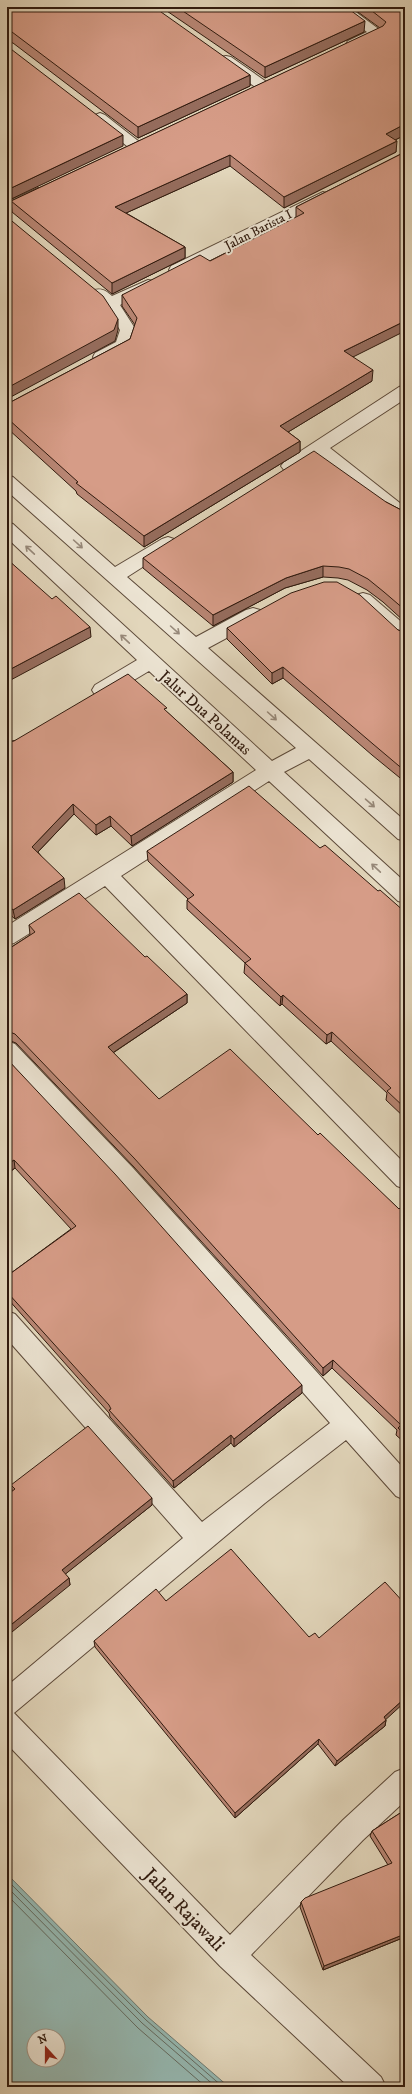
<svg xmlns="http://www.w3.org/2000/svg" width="412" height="2094" font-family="'IM FELL DW Pica',serif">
	<rect width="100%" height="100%" fill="#e2d6bb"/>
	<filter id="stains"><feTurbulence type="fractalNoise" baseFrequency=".005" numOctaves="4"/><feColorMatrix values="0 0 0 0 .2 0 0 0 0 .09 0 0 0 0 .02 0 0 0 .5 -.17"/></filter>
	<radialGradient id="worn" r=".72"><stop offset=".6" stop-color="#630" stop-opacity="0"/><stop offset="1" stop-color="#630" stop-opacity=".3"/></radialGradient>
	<path fill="#95b9b3" stroke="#6d7971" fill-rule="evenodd" d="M 7,1874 L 148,2017 L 229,2087 L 7,2087 ZM 34,2036 L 58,2036 L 58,2060 L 34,2060 Z"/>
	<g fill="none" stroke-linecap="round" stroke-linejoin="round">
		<path stroke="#626a60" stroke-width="1" d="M 7,1880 L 146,2020 L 223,2087
			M 7,1887 L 142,2023 L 216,2087
			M 7,1895 L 138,2028 L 206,2087"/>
		<g stroke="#5c4939" stroke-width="2">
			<path id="minor" d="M 333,7 L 349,7 L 384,33 L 382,36 L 358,47 L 348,47 L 346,44 L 348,41 L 367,32 Z
				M 226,56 L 231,57 L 268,83 L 270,86 L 268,89 L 258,89 L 221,63 L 219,60 L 221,57 Z
				M 100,113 L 105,115 L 142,144 L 145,147 L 142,150 L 132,150 L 95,121 L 92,118 L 95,115 Z
				M 38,188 L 44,190 L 46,193 L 44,196 L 7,213 L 7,202 Z
				M 323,192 L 329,194 L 331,197 L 329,200 L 183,274 L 171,274 L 169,270 L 171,266 Z
				M 148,280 L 154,281 L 156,285 L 154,289 L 120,305 L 136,330 L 130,349 C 119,354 107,364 95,361 L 93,357 L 95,353 L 116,342 L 120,330 L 105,306 L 92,294 L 94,290 C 102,288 106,291 112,296 Z
				M 405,385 L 405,399 L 330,448 L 405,507 L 405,522 L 399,520 L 317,457 C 307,463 297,474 284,470 L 281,466 L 284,462 L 399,387 Z
				M 7,475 L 13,477 L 115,567 L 162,539 L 168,537 L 174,539 L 177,543 L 174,547 L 127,577 L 196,637 L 246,610 L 253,608 L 260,610 L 262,615 L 260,620 L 208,648 L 405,821 L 405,841 L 398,839 L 309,759 L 284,772 L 405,882 L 405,903 L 398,901 L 269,781 L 121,876 L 405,1164 L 405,1189 L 397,1186 L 105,886 L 14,943 L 7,945 L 7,926 L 256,770 L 149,671 L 109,695 L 102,697 L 95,695 L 92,690 L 95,685 L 137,660 L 7,538 L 7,522 L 13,524 L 272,761 L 296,748 L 7,491 Z
				M 363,593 L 370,595 L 405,625 L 405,642 L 398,640 L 356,605 L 354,600 L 356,595 Z
				M 7,1041 L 15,1044 L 133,1168 L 405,1470 L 405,1500 L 396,1496 L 346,1440 L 265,1503 L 14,1713 L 230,1935 L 343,1820 L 395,1772 L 405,1768 L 405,1801 L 363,1840 L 251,1955 L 381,2077 L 386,2087 L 349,2087 L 220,1966 L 7,1744 L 7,1686 L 183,1538 L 7,1339 L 7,1311 L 15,1314 L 202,1522 L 330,1423 L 117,1182 L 7,1065 Z"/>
		</g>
		<use href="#minor" fill="#ece4d3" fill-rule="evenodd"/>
	</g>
	<path fill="#b88674" stroke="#301a0e" d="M 7,7 L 250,75 L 250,86 L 138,138 L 13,43 L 7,42 Z
		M 161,7 L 346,7 L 364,32 L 265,78 Z
		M 351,7 L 405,7 L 405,135 L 395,140 L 396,152 L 284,208 L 230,166 L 126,213 L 185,247 L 185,258 L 112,294 L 12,212 L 11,201 L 380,28 Z
		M 405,152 L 353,357 L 372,381 L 288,432 L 300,441 L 300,452 L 144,547 L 77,494 L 76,491 L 7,428 L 7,404 L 130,339 L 135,325 L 122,306 L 122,295 L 210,261 L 296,218 L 296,207 Z
		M 404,492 L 405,492 L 405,506 L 403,503 Z
		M 386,502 L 405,512 L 405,622 L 383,602 L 367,590 L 348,580 L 338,578 L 323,577 L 285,588 L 213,626 L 143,568 L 143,558 Z
		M 227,628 L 398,630 L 405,632 L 405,782 L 372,755 L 283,678 L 272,684 L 227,639 Z
		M 167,712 L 233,772 L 233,782 L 132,846 L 111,826 L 96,835 L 74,814 L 38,852 L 65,888 L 15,919 L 7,912 L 7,742 Z
		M 320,848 L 405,912 L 405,1118 L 386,1100 L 387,1093 L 331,1041 L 326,1044 L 282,1004 L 280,1006 L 244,973 L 245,963 L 187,909 L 187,900 L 188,899 L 148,861 L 147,851 Z
		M 29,925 L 145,957 L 187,994 L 187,1003 L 113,1053 L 159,1099 L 318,1135 L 399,1209 L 405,1211 L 405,1443 L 396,1435 L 397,1430 L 332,1368 L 323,1376 L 134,1167 L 16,1043 L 8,1040 L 7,1040 L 7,950 L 30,935 Z
		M 7,1059 L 302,1393 L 234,1447 L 231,1443 L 174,1488 L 110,1417 L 109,1413 L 7,1298 L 7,1276 L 71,1229 L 15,1168 L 7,1174 Z
		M 11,1485 L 152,1505 L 65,1574 L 69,1578 L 70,1585 L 12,1491 Z
		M 166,1601 L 309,1637 L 386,1720 L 385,1726 L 335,1766 L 318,1744 L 235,1818 L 95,1647 L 94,1641 Z
		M 405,1810 L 405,1937 L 323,1970 L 300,1907 L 301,1902 L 388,1865 L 370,1836 L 372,1831 Z"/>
	<path fill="#966d5e" stroke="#301a0e" d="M 365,21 L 364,32 L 265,78 L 265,67 Z
		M 250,75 L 250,86 L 138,138 L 138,127 Z
		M 405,124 L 405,135 L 385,145 L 386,134 Z
		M 123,135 L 123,146 L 7,201 L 7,190 Z
		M 397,141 L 396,152 L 284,208 L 284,197 Z
		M 230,155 L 230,166 L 115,218 L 115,207 Z
		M 185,247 L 185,258 L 112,294 L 112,283 Z
		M 118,319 L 118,330 L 115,341 L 7,399 L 7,388 Z
		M 405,321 L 405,331 L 343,362 L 344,351 Z
		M 373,370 L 372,381 L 280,437 L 280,426 Z
		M 300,441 L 300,452 L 144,547 L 144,536 Z
		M 323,566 L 323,577 L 285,588 L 213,626 L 213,615 L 286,578 Z
		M 90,627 L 91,637 L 7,682 L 7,671 Z
		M 283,667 L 283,678 L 272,684 L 272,673 Z
		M 233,772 L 233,782 L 132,846 L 131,836 Z
		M 73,804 L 74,814 L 33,857 L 32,847 Z
		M 110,816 L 111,826 L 96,835 L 96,825 Z
		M 64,878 L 65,888 L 15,919 L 13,910 Z
		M 187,994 L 187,1003 L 108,1056 L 108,1047 Z
		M 283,995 L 282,1004 L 280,1006 L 281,997 Z
		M 332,1032 L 331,1041 L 326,1044 L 327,1035 Z
		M 14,1160 L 15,1168 L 7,1174 L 7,1164 Z
		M 333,1360 L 332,1368 L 323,1376 L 323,1368 Z
		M 302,1385 L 302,1393 L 234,1447 L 234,1439 Z
		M 231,1435 L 231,1443 L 174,1488 L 173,1481 Z
		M 152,1498 L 152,1505 L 63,1576 L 62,1570 Z
		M 69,1578 L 70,1585 L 7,1636 L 7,1628 Z
		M 405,1698 L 405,1702 L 382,1723 L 384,1717 Z
		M 386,1720 L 385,1726 L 335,1766 L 337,1761 Z
		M 319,1739 L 318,1744 L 235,1818 L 235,1813 Z
		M 405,1934 L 405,1937 L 323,1970 L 324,1966 Z"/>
	<path fill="#d69c87" stroke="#301a0e" d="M 7,7 L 154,7 L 250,75 L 138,127 L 12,32 L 7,31 Z
		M 177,7 L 346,7 L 365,21 L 265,67 Z
		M 367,7 L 405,7 L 405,124 L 386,134 L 397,141 L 284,197 L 230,155 L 115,207 L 185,247 L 112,283 L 11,201 L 383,26 L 386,22 Z
		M 7,46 L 123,135 L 7,190 Z
		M 405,152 L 405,321 L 344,351 L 373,370 L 280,426 L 300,441 L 144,536 L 76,483 L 78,482 L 7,418 L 7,404 L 130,339 L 137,318 L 122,295 L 200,255 L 210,261 L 304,213 L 296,207 Z
		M 7,217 L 103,296 L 118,319 L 114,330 L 7,388 Z
		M 314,451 L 386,502 L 405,512 L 405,610 L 384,592 L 368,579 L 349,569 L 339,567 L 323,566 L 286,578 L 213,615 L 143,558 Z
		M 7,559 L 52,599 L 56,596 L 90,627 L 7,671 Z
		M 324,582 L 337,582 L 360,595 L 398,630 L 405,632 L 405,771 L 373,744 L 283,667 L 272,673 L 227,628 L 291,593 Z
		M 128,674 L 167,708 L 164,709 L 233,772 L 131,836 L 110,816 L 96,825 L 73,804 L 32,847 L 64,878 L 13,910 L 7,903 L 7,742 L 14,741 Z
		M 249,786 L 320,848 L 325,845 L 378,891 L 380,890 L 405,912 L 405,1108 L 387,1091 L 391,1088 L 332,1032 L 327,1035 L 283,995 L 281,997 L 245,963 L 251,959 L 187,900 L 194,895 L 147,851 Z
		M 79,893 L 145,957 L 147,956 L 187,994 L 108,1047 L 159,1099 L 230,1049 L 318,1135 L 320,1133 L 399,1209 L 401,1207 L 405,1211 L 405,1434 L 398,1428 L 401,1425 L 333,1360 L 323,1368 L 134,1158 L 15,1034 L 7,1031 L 7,950 L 35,932 L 29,925 Z
		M 7,1059 L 115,1174 L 302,1385 L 234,1439 L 231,1435 L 173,1481 L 109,1410 L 111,1409 L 109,1405 L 7,1292 L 7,1276 L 76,1226 L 14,1160 L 7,1164 Z
		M 88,1426 L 152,1498 L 62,1570 L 69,1578 L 7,1628 L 7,1495 L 15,1489 L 11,1485 Z
		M 231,1549 L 309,1637 L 315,1633 L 319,1638 L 385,1582 L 405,1604 L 405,1698 L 384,1717 L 386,1720 L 337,1761 L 319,1739 L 235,1813 L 94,1641 L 156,1589 L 166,1601 Z
		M 405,1810 L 405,1934 L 324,1966 L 301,1902 L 305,1898 L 392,1863 L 372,1831 Z"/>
	<defs><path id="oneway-shaft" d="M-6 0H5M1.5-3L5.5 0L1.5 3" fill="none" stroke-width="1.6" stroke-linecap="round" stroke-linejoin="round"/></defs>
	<g stroke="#97897a">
		<use href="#oneway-shaft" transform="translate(78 544) rotate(42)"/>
		<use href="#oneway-shaft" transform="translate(30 550) rotate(-137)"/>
		<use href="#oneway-shaft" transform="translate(175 630) rotate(42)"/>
		<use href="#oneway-shaft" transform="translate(125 639) rotate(-137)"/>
		<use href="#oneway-shaft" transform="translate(272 716) rotate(42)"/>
		<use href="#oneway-shaft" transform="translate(370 803) rotate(41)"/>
		<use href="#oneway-shaft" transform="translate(376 868) rotate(-137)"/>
	</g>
	<g text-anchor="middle" stroke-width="4" stroke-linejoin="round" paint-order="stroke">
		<g font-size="13" fill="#301a0e" stroke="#ece4d3">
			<text transform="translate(258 229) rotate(-27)" y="5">Jalan Barista I</text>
		</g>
		<g font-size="16" fill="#301a0e" stroke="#ece4d3">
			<text transform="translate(206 712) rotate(42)" y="6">Jalur Dua Polamas</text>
		</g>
		<g font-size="19" fill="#301a0e" stroke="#ece4d3">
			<text transform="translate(185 1909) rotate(46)" y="7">Jalan Rajawali</text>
		</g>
	</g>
	<rect width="412" height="2094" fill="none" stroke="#e2d6bb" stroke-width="24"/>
	<rect x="8" y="8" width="396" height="2078" fill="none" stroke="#301a0e" stroke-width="2"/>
	<rect x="12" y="12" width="388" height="2070" fill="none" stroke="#301a0e"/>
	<g transform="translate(46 2048) rotate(339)"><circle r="19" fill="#ece4d3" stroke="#a19384"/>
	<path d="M0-3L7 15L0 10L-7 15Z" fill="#8f2418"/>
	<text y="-6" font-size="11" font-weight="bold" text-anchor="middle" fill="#301a0e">N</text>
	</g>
	<rect width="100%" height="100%" filter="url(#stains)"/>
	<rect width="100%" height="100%" fill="url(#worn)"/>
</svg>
